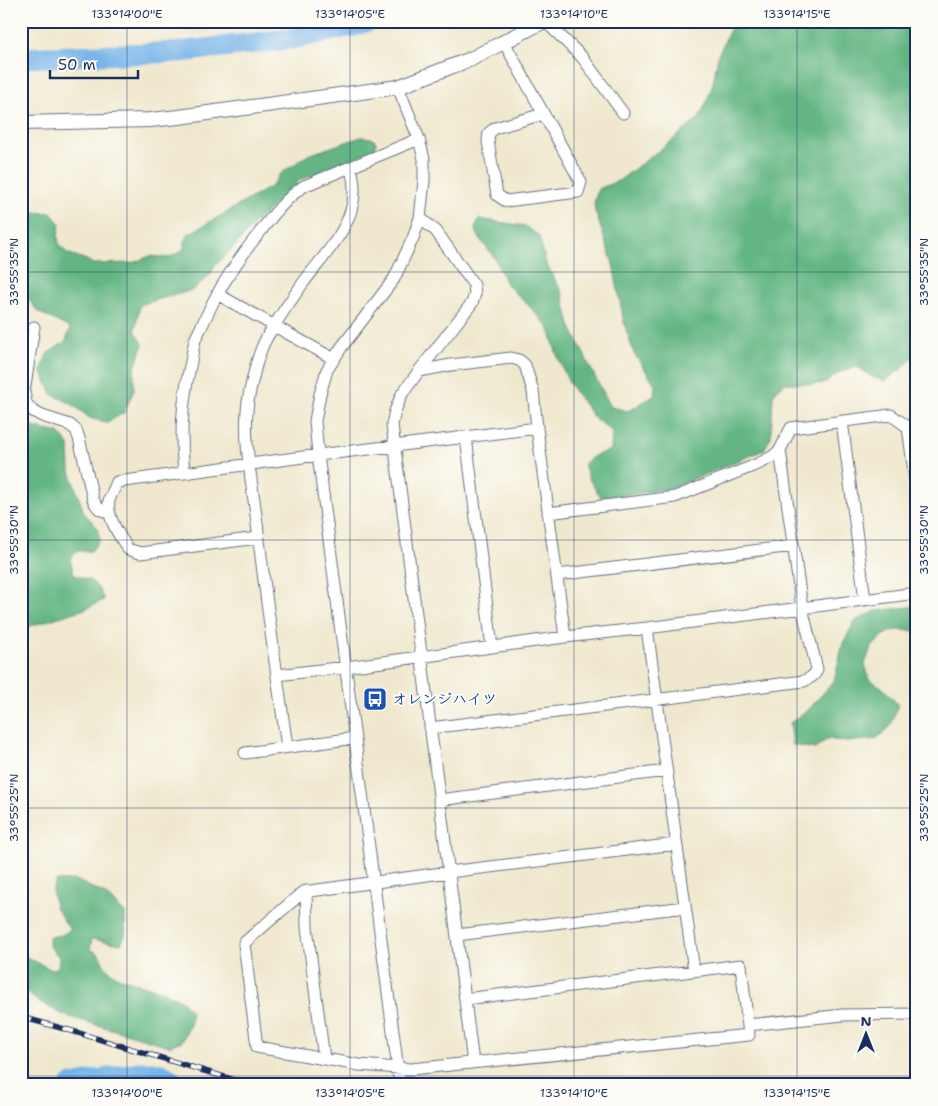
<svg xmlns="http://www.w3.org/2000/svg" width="938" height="1106" font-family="'Shantell Sans','Klee One',sans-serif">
	<rect width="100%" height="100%" fill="#fdfcf7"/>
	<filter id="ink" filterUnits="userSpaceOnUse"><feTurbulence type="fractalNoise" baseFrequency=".02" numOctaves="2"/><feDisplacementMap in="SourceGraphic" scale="10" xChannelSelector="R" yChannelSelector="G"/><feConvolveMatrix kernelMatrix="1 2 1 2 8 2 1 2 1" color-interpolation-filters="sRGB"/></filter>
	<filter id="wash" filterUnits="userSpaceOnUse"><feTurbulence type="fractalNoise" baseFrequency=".0096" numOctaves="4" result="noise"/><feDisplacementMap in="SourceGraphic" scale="20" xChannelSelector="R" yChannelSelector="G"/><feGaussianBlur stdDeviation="1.12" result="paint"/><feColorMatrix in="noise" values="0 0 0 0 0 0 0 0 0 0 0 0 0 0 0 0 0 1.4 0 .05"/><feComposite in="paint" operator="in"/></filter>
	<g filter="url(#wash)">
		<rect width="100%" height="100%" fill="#f0e8ce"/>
		<path fill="#63b683" stroke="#3f7270" d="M 734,21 L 917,21 L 917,352 L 904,367 L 885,381 L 872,377 L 857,367 L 838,373 L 826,383 L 814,384 L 785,383 L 773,395 L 771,437 L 764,450 L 673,488 L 602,499 L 589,479 L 584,463 L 596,455 L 611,450 L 612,431 L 594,418 L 583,403 L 569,383 L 558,358 L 548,327 L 532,309 L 506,284 L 495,259 L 480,239 L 475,229 L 479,219 L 525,226 L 539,236 L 546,264 L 562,292 L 570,325 L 592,371 L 611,407 L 628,411 L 654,396 L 655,384 L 634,354 L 624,323 L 613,264 L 595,211 L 594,203 L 598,189 L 620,180 L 674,139 L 699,118 L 707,101 L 713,83 L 718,55 Z
			M 361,137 L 372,138 L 376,142 L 375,149 L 300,180 L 256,222 L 236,245 L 215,266 L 210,275 L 193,290 L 153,301 L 140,305 L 135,330 L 143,344 L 134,371 L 134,390 L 124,413 L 106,423 L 90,418 L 70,403 L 53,395 L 41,371 L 47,354 L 66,341 L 70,328 L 38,312 L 27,297 L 21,284 L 21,216 L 32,212 L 51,213 L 60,224 L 58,237 L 59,244 L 67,253 L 87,260 L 93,264 L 132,263 L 150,256 L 169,258 L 183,250 L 187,235 L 272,186 L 280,174 L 308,155 Z
			M 21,418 L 33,427 L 59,433 L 69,445 L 70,471 L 84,513 L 97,527 L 100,540 L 91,551 L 78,551 L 70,559 L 74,575 C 93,581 96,581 104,600 L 85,609 L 30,626 L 21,630 Z
			M 917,606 L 917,631 L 897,630 L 885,634 L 871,648 L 865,664 L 869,679 L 883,688 L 898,705 L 890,727 L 876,739 L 847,742 L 827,739 L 815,749 L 793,745 L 790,723 L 811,707 L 834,681 L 843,643 L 855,621 L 876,611 Z
			M 76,880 L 105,894 L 125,913 L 125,935 L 121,944 L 92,939 L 90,949 L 99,954 L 105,967 L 118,977 L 161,991 L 181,1000 L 191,1011 L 190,1025 L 182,1041 L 169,1046 L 63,1015 L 35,999 L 21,988 L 21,954 L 50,969 L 58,968 L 59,957 L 49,946 L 49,937 L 62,935 L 70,930 L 55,907 L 52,890 L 56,881 Z"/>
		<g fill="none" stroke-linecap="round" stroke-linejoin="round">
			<path stroke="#77b4e9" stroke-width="21" d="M 21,58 L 179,52 L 291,39 L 353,26 L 368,21
				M 71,1085 L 139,1072 L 153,1072 L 161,1074 L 170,1079 L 175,1085"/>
		</g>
	</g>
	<g filter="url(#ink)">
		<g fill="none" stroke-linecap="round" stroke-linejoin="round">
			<g stroke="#667085" stroke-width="13">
				<path id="minor" d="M 545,21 L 582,57 L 623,113
					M 504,42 L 581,182 L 578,192 L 506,201 L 497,195 L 488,141 L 489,133 L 495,128 L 543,114
					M 398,87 L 419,139 L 424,159 L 424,181 L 420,218 L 413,238 L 394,279 L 341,348 L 327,370 L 320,394 L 315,421 L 318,455 L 400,1085
					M 420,218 L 436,231 L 474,285 L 475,294 L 472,303 L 419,371 L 402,394 L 395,411 L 392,425 L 473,1063
					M 217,294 L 334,359
					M 34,327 L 24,392 L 26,403 L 33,411 L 42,416 L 70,425 L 76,430 L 79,438 L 93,499 C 97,508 100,511 109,512
					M 419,371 L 451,365 L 511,358 L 519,360 L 525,365 L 533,391 L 537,428 L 565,637
					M 842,421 L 865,600
					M 466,437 L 492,647
					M 184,472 C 180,434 182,404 190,366 C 192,358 193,348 195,340 C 198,333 202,326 205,319 C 219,287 238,259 260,232 C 273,215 286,198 304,186 L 419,139
					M 548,513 L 675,497 L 758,464 L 772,457 L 780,450 L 791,428 L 891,415 L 908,427 L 917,495
					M 258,538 L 140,553 L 128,549 C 120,537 106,516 109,501 C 111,494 115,488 117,482 L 318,455 L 394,446 L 537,428
					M 557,575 L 793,546
					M 647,628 L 694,971
					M 277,675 L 346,667 L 565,637 L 647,628 L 917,593
					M 430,728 L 804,681 C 810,678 815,676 817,669 L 802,608 L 780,450
					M 287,747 C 276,670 265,593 256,515 C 251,475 241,430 250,391 C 254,373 258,353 267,337 C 278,319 290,301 303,283 C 323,256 355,226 354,189 C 354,181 352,174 351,167
					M 245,753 L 355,738
					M 439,800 L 666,771
					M 306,891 L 307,927 L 324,1059
					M 457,935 L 685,907
					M 465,999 L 741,965 L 749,1035 L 411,1069 L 359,1065 L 257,1047 L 244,943 L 303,892 L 449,872 L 676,844
					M 748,1025 L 843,1015 L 917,1014"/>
			</g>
			<g stroke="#667085" stroke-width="16">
				<path id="tertiary" d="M 21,123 L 150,120 L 179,117 L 398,87 L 471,59 L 544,21"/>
			</g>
			<path stroke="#667085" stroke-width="2" stroke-dasharray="4 4" stroke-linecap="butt" d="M 21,22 L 43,21"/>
			<use href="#minor" stroke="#fff" stroke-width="11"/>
			<use href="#tertiary" stroke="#fff" stroke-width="14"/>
			<g stroke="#1b2f5e" stroke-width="5.5">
				<path id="rail" d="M 21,1017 L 72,1031 L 251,1085
					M 840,1085 L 917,1080"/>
			</g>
			<use href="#rail" stroke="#fdfcf7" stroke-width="4" stroke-dasharray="11" stroke-linecap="butt"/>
		</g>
	</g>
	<path fill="none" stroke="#1b2f5e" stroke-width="1" stroke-opacity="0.45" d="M 127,21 L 127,1085M 350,21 L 350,1085M 574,21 L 574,1085M 797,21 L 797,1085M 21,272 L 917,272M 21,540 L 917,540M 21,808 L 917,808M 21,1076 L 917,1076"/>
	<defs>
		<g id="bus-square" transform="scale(1.25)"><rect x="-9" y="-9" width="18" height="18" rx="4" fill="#1a4fb4" stroke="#fdfcf7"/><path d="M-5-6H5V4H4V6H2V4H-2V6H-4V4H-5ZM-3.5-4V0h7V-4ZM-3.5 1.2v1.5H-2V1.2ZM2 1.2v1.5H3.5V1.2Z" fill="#fff"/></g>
	</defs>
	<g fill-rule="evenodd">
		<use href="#bus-square" x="375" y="699"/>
	</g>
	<g text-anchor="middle" stroke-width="4" stroke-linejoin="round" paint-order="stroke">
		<g font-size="15" font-weight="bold" fill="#164399" stroke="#fdfcf7" text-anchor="start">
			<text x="392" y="704">オレンジハイツ</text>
		</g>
	</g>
	<rect width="938" height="1106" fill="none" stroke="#fdfcf7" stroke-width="55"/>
	<g transform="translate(866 1034)" stroke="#fdfcf7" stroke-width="4" paint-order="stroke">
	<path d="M0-4L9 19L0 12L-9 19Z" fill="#1b2f5e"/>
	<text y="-8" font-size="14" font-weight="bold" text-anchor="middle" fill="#1b2f5e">N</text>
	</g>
	<path d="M50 70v8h88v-8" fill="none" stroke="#1b2f5e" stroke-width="2.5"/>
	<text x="58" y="70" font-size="15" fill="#1b2f5e" stroke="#fdfcf7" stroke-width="4" paint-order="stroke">50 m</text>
	<rect x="28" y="28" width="882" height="1050" fill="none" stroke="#1b2f5e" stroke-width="2"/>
	<g font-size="12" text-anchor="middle" fill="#1b2f5e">
		<text x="127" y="18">133°14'00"E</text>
		<text x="350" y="18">133°14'05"E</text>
		<text x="574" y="18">133°14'10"E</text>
		<text x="797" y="18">133°14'15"E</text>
		<text transform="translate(14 272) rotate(-90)" y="4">33°55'35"N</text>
		<text transform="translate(924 272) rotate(-90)" y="4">33°55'35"N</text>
		<text transform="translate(14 540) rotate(-90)" y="4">33°55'30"N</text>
		<text transform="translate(924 540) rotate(-90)" y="4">33°55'30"N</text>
		<text transform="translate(14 808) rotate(-90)" y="4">33°55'25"N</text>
		<text transform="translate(924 808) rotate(-90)" y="4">33°55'25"N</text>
		<text x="127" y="1097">133°14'00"E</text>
		<text x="350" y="1097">133°14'05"E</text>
		<text x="574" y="1097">133°14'10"E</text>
		<text x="797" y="1097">133°14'15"E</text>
	</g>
</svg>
